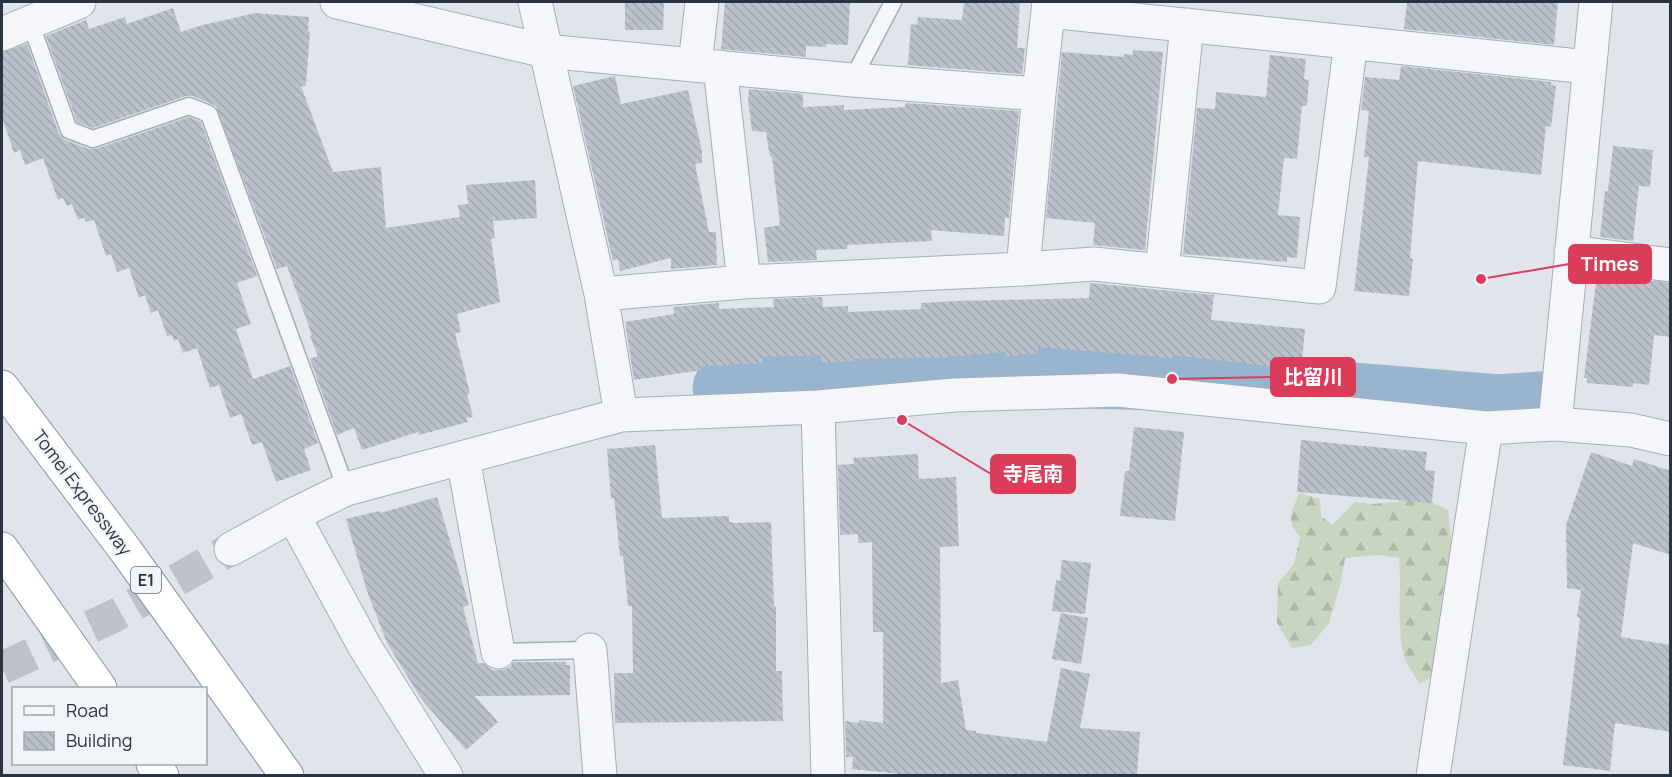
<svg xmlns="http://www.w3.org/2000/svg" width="1672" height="777" font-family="Manrope,'Noto Sans JP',sans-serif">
	<defs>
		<pattern id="forest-firs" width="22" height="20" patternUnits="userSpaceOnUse" patternTransform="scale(1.5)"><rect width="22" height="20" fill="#c7d5c1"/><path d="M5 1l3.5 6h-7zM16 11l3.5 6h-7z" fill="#abb7a7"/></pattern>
		<pattern id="building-back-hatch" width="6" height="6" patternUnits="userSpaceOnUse" patternTransform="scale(1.5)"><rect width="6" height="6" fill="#bac1cb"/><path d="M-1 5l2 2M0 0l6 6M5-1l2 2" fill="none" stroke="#a0a6b0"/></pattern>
	</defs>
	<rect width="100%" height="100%" fill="#e1e5eb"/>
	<path fill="url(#forest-firs)" d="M 1299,493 L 1320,499 L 1321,516 L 1332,525 L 1355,502 L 1372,504 L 1425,499 L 1448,510 L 1452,549 L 1442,595 L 1439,673 L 1420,684 C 1415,676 1407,666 1404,656 C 1396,624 1402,590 1399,558 L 1378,555 L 1345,558 L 1341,582 L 1329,623 L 1311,645 L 1292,648 L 1277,623 L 1278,583 L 1294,564 L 1300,537 C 1285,519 1292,513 1299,493 Z"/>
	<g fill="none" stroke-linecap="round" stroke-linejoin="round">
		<path stroke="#99b4ce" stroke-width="63" d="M 724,388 L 1038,376 L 1172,379 L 1498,406 L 1540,403"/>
	</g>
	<path fill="url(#building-back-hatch)" d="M 625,2 L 664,2 L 663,30 L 625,30 Z
		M 725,2 L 850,2 L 848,45 L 826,44 L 826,47 L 806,46 L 806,57 L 721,49 Z
		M 964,2 L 1020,2 L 1017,48 L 1025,48 L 1022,74 L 908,65 L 911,24 L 917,25 L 918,17 L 962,20 Z
		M 1407,2 L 1558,2 L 1554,45 L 1404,29 Z
		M 173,8 L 181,32 L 199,26 L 255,13 L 309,17 L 308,31 L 310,32 L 306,86 L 301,86 L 333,172 L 381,167 L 386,228 L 460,217 L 458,205 L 468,204 L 466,185 L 535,180 L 537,218 L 493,221 L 495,238 L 491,239 L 500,302 L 457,314 L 461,332 L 455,333 L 470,393 L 467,394 L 473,417 L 466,418 L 468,422 L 419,435 L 418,432 L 362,450 L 354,428 L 337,435 L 310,359 L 318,356 L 310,336 L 312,335 L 287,266 L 277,269 L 216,106 L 193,96 L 186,96 L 93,128 L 77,122 L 46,36 L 86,20 L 89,29 L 125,17 L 127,24 Z
		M 27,44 L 59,134 L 65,140 L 89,149 L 96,149 L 189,117 L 201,122 L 257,276 L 237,283 L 251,324 L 236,329 L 253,379 L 290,366 L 318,443 L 304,449 L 311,470 L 276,482 L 262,442 L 252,445 L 241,414 L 230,418 L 219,385 L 210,388 L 197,348 L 183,353 L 178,339 L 174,341 L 172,335 L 167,336 L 158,310 L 151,313 L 145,295 L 139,298 L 129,268 L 117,272 L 111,254 L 106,256 L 94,220 L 86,222 L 84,218 L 78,220 L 72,204 L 67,206 L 63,198 L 58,200 L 43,158 L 25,165 L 20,150 L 14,153 L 2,117 L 2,52 Z
		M 1133,50 L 1163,52 L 1145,250 L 1093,245 L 1095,223 L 1046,218 L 1062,52 L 1124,57 L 1124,54 L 1133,55 Z
		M 1270,55 L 1306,59 L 1304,79 L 1309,80 L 1307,106 L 1302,106 L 1297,159 L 1284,158 L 1278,215 L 1300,217 L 1297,258 L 1287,257 L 1287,262 L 1183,254 L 1197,108 L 1215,109 L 1216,92 L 1266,97 Z
		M 1401,66 L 1551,82 L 1551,85 L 1556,86 L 1551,127 L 1546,126 L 1541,175 L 1418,161 L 1410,258 L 1413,259 L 1409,296 L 1354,291 L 1369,157 L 1364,157 L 1369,111 L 1361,110 L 1365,77 L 1399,80 Z
		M 615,76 L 621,104 L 688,90 L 702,151 L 702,163 L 695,164 L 709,232 L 716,232 L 717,265 L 671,269 L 671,258 L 620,271 L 618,259 L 613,261 L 573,86 Z
		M 749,89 L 803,94 L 803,107 L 844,105 L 844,110 L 905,107 L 906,103 L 1019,111 L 1009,218 L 1005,218 L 1004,236 L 931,230 L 932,241 L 847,245 L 847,249 L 816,250 L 817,260 L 768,262 L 764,228 L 780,225 L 772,157 L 770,157 L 766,132 L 752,131 L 748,99 Z
		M 1613,146 L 1653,150 L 1650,187 L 1639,186 L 1633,241 L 1600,237 L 1605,191 L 1608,191 Z
		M 1597,274 L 1671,283 L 1671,337 L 1654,335 L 1649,385 L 1633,383 L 1633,387 L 1587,383 L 1587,378 L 1584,378 Z
		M 1090,283 L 1214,295 L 1211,320 L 1305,329 L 1301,370 L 1173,355 L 1173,358 L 1038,347 L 1038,354 L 1006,356 L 1006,352 L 945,357 L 855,359 L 855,361 L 821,363 L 821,355 L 763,357 L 763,363 L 703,366 L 703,370 L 634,380 L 625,322 L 674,314 L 673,307 L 719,303 L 719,309 L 774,307 L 773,299 L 822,297 L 823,307 L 848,306 L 848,312 L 921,309 L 921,303 L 956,301 L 1089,298 Z
		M 1134,427 L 1184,432 L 1175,521 L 1120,516 L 1125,471 L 1129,471 Z
		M 1301,440 L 1427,452 L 1425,470 L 1435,471 L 1432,503 L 1297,492 Z
		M 655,445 L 662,518 L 729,516 L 729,522 L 733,522 L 733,523 L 771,522 L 774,606 L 776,606 L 776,671 L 782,671 L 783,721 L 615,723 L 614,673 L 633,673 L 632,606 L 628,606 L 623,556 L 620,556 L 614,498 L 611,499 L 607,449 Z
		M 1591,452 L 1632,466 L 1634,459 L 1671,471 L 1671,555 L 1633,543 L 1621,637 L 1671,645 L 1671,732 L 1615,723 L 1610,771 L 1563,765 L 1580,618 L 1577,617 L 1581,590 L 1567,588 L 1566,525 Z
		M 918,454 L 919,479 L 956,477 L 959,546 L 940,547 L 941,683 L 958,680 L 966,730 L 976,731 L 976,733 L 1047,742 L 1061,668 L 1090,674 L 1080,728 L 1140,732 L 1137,776 L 919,776 L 852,769 L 853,757 L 846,757 L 845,721 L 859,723 L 859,720 L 883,723 L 883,632 L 873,632 L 872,542 L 858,543 L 858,534 L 840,535 L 838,465 L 854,464 L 853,458 Z
		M 437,497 L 469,605 L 463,607 L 478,663 L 483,663 L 492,670 L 501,670 L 510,667 L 513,662 L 566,662 L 565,665 L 570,665 L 570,695 L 475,696 L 498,722 L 466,750 L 422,700 L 387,643 L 367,591 L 346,519 L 379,511 L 380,513 Z
		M 1062,560 L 1091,563 L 1085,614 L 1052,611 L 1056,580 L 1060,581 Z
		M 1061,613 L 1088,618 L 1081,664 L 1052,659 Z"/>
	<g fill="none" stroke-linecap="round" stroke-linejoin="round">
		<path stroke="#bcc1ca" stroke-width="33" stroke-dasharray="33 16" stroke-linecap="butt" d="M 2,668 L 114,616 L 231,549"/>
		<g stroke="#a6acb6" stroke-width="19">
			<path id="lane" d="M 30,22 L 69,130 L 93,139 L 189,106 L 209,114 L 346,489
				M 852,80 L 893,2
				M 498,652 L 590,650"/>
		</g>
		<g stroke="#a6acb6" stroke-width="35">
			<path id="street" d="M 337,2 L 545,51 L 852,80 L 1039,94 L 1049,2
				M 535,2 L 601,294 L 621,415
				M 1049,11 L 1588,67
				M 2,34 L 79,2
				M 695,65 L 702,2
				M 720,67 L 744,282
				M 1571,252 L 1670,265
				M 1023,269 L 1039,94
				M 1162,271 L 1187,25
				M 601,294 L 744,282 L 1023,269 L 1094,264 L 1319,287 L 1351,42
				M 818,407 L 828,776
				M 1555,424 L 1596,2
				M 463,458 L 498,652
				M 293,515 L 365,647 L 446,776
				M 231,549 L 293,515 L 346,489 L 621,415 L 818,407 L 955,395 L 1118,390 L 1486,428 L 1555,424 L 1631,430 L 1670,439
				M 590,650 L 600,776
				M 1433,776 L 1486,428"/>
		</g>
		<g stroke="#8793a3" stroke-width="35">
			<path id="highway" d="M 2,387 L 126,551 L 287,776
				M 2,549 L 100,688
				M 153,764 L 162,776"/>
		</g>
		<use href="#lane" stroke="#f4f6f9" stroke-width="16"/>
		<use href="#street" stroke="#f4f6f9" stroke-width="33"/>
		<use href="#highway" stroke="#fff" stroke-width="33"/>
	</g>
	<g text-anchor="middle" stroke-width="4.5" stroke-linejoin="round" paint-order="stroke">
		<rect fill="#f1f4f8" stroke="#646d7a" stroke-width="1.5" x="131" y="567" width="30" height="26" rx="4.5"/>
		<g font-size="16" font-weight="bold" fill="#283344">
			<text x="146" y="586">E1</text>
		</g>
		<g font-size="18" fill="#283344" stroke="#f1f4f8">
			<text transform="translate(82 493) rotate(53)" y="6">Tomei Expressway</text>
		</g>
	</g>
	<path fill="none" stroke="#da3c59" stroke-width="2" d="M1481 279L1569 264M1172 379L1271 377M902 420L991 474"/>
	<g fill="#da3c59" stroke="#f1f4f8" stroke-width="2">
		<circle cx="1481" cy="279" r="6"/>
		<circle cx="1172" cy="379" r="6"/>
		<circle cx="902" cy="420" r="6"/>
	</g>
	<g fill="#da3c59" stroke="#da3c59" stroke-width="2">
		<rect x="1569" y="245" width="82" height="38" rx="6"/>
		<rect x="1271" y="358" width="84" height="38" rx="6"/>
		<rect x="991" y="455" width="84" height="38" rx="6"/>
	</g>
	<g font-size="20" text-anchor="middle" font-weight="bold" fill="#fff">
		<text x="1610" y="271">Times</text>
		<text x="1313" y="384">比留川</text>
		<text x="1033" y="481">寺尾南</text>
	</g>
	<rect width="1672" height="777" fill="none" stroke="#283344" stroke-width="6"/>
	<rect x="12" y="687" width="195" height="78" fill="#f1f4f8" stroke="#a1a7b0" stroke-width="1.5"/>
	<rect x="24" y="706" width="30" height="9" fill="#f4f6f9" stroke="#a1a7b0" stroke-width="1.5"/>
	<text x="66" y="717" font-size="18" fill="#283344">Road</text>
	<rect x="24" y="732" width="30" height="18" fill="url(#building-back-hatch)" stroke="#a1a7b0" stroke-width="1.5"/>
	<text x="66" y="747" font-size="18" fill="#283344">Building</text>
</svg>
